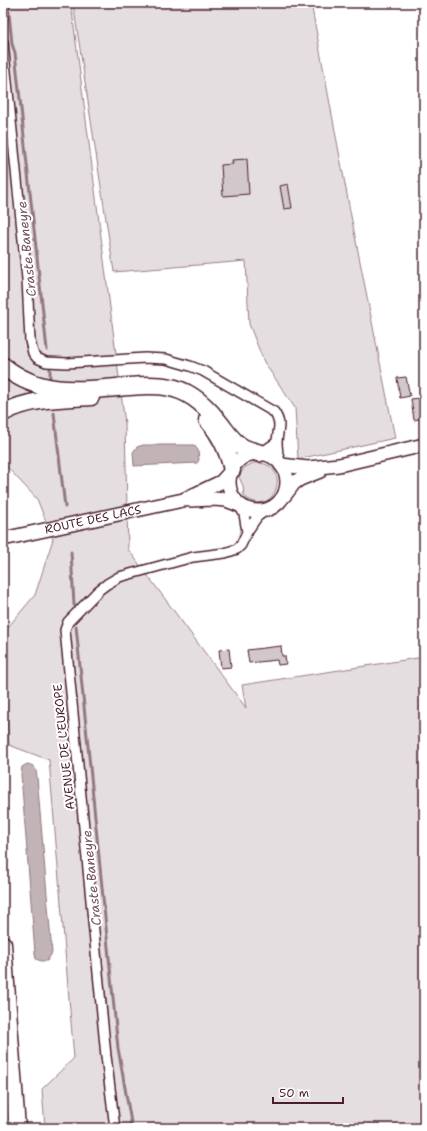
<svg xmlns="http://www.w3.org/2000/svg" width="427" height="1131" font-family="'Shantell Sans',sans-serif">
	<rect width="100%" height="100%" fill="#fff"/>
	<filter id="ink" filterUnits="userSpaceOnUse"><feTurbulence type="fractalNoise" baseFrequency=".025" numOctaves="2"/><feDisplacementMap in="SourceGraphic" scale="8" xChannelSelector="R" yChannelSelector="G"/><feConvolveMatrix kernelMatrix="1 2 1 2 8 2 1 2 1" color-interpolation-filters="sRGB"/></filter>
	<g filter="url(#ink)">
		<path fill="#e5dee0" stroke="#987e86" d="M 3,3 L 71,3 L 125,424 L 128,549 L 246,708 L 242,685 L 424,657 L 424,1128 L 45,1128 L 42,1089 L 74,1058 L 49,760 L 9,745 L 3,666 L 3,633 L 35,595 L 53,539 L 37,499 L 8,468 L 3,464 Z
			M 73,3 L 311,3 L 351,216 L 395,438 L 298,459 L 295,408 L 264,362 L 249,324 L 246,261 L 114,272 Z
			M 253,463 C 295,459 276,523 244,496 L 243,486 L 239,477 L 244,468 Z"/>
		<path fill="#c1b3b6" stroke="#91787e" d="M 143,445 L 194,445 L 198,450 L 199,460 L 197,463 L 134,466 L 133,452 L 137,447 Z
			M 27,764 C 35,765 36,769 37,777 L 52,953 L 47,961 L 41,961 L 36,959 L 35,953 L 21,775 L 22,767 Z"/>
		<g fill="none" stroke-linecap="round" stroke-linejoin="round">
			<path stroke="#91787e" stroke-width="3" d="M 8,3 L 12,44 L 15,53 L 47,350
				M 50,369 L 50,377
				M 54,413 L 65,507
				M 71,552 L 74,605
				M 76,626 L 118,1048 L 132,1128"/>
		</g>
		<path fill="#d2c7cb" stroke="#4a1f2b" d="M 247,159 L 249,194 L 223,196 L 221,165 L 233,164 L 232,160 Z
			M 288,184 L 292,208 L 284,209 L 280,186 Z
			M 406,377 L 410,396 L 400,398 L 397,378 Z
			M 420,398 L 421,400 L 424,400 L 424,418 L 414,420 L 411,399 Z
			M 281,646 L 282,656 L 285,656 L 286,664 L 278,665 L 277,660 L 249,663 L 247,650 Z
			M 229,649 L 231,667 L 221,668 L 219,650 Z"/>
		<g fill="none" stroke-linecap="round" stroke-linejoin="round">
			<g stroke="#4a1f2b" stroke-width="12">
				<path id="minor" d="M 3,42 L 27,279 L 30,341 L 33,353 L 37,358 L 46,362 L 67,363 L 145,358 L 166,359 L 190,366 L 203,371 L 274,412 C 283,425 277,430 277,443 C 277,450 278,456 280,462
					M 261,453 L 277,442
					M 239,505 L 244,514 L 247,532
					M 115,1128 L 106,1056 L 65,630 L 68,622 L 99,590 L 107,584 L 119,577 L 193,557 L 225,553 L 237,549 L 241,545 L 247,532 L 257,517 L 265,511"/>
			</g>
			<g stroke="#4a1f2b" stroke-width="16">
				<g id="secondary">
					<circle cx="258" cy="482" r="29"/>
					<path d="M 281,465 L 308,468 L 339,465 L 424,445"/>
					<path d="M 285,495 L 294,483 L 300,479 L 320,471"/>
					<path d="M 189,500 L 214,499 L 226,500 L 239,505"/>
					<path id="s1" d="M 3,539 L 183,500 L 221,482 L 230,472"/>
				</g>
			</g>
			<g stroke="#4a1f2b" stroke-width="19">
				<path id="trunk" d="M 3,413 C 30,398 62,399 91,397
					M 207,420 C 220,434 228,451 232,470
					M 3,944 L 17,1128
					M 3,1126 L 3,1128"/>
			</g>
			<g stroke="#4a1f2b" stroke-width="20">
				<path id="motorway" d="M 3,366 C 40,396 79,391 122,387 C 137,386 153,384 168,387 C 188,390 205,405 217,420 C 225,429 231,441 242,447 C 247,450 253,451 259,453"/>
			</g>
			<use href="#minor" stroke="#fff" stroke-width="9"/>
			<use href="#secondary" stroke="#fff" stroke-width="13"/>
			<use href="#trunk" stroke="#fff" stroke-width="16"/>
			<use href="#motorway" stroke="#fff" stroke-width="17"/>
		</g>
	</g>
	<g text-anchor="middle" stroke-width="4" stroke-linejoin="round" paint-order="stroke">
		<g font-size="12" fill="#4a1f2b" stroke="#fff">
			<text dy="4" stroke="none"><textPath href="#s1" startOffset="92">ROUTE DES LACS</textPath></text>
			<text transform="translate(64 747) rotate(-96)" y="4">AVENUE DE L'EUROPE</text>
		</g>
		<g font-size="13" font-style="italic" fill="#74535c" stroke="#fff">
			<text transform="translate(26 249) rotate(-96)" y="5">Craste Baneyre</text>
			<text transform="translate(91 878) rotate(-96)" y="5">Craste Baneyre</text>
		</g>
	</g>
	<rect width="427" height="1131" fill="none" stroke="#fff" stroke-width="16"/>
	<rect x="8" y="8" width="411" height="1115" fill="none" stroke="#4a1f2b" stroke-width="1.5" filter="url(#ink)"/>
	<path d="M273 1097v6h70v-6" fill="none" stroke="#4a1f2b" stroke-width="2"/>
	<text x="279" y="1097" font-size="12" fill="#4a1f2b" stroke="#ffffff" stroke-width="3" paint-order="stroke">50 m</text>
</svg>
